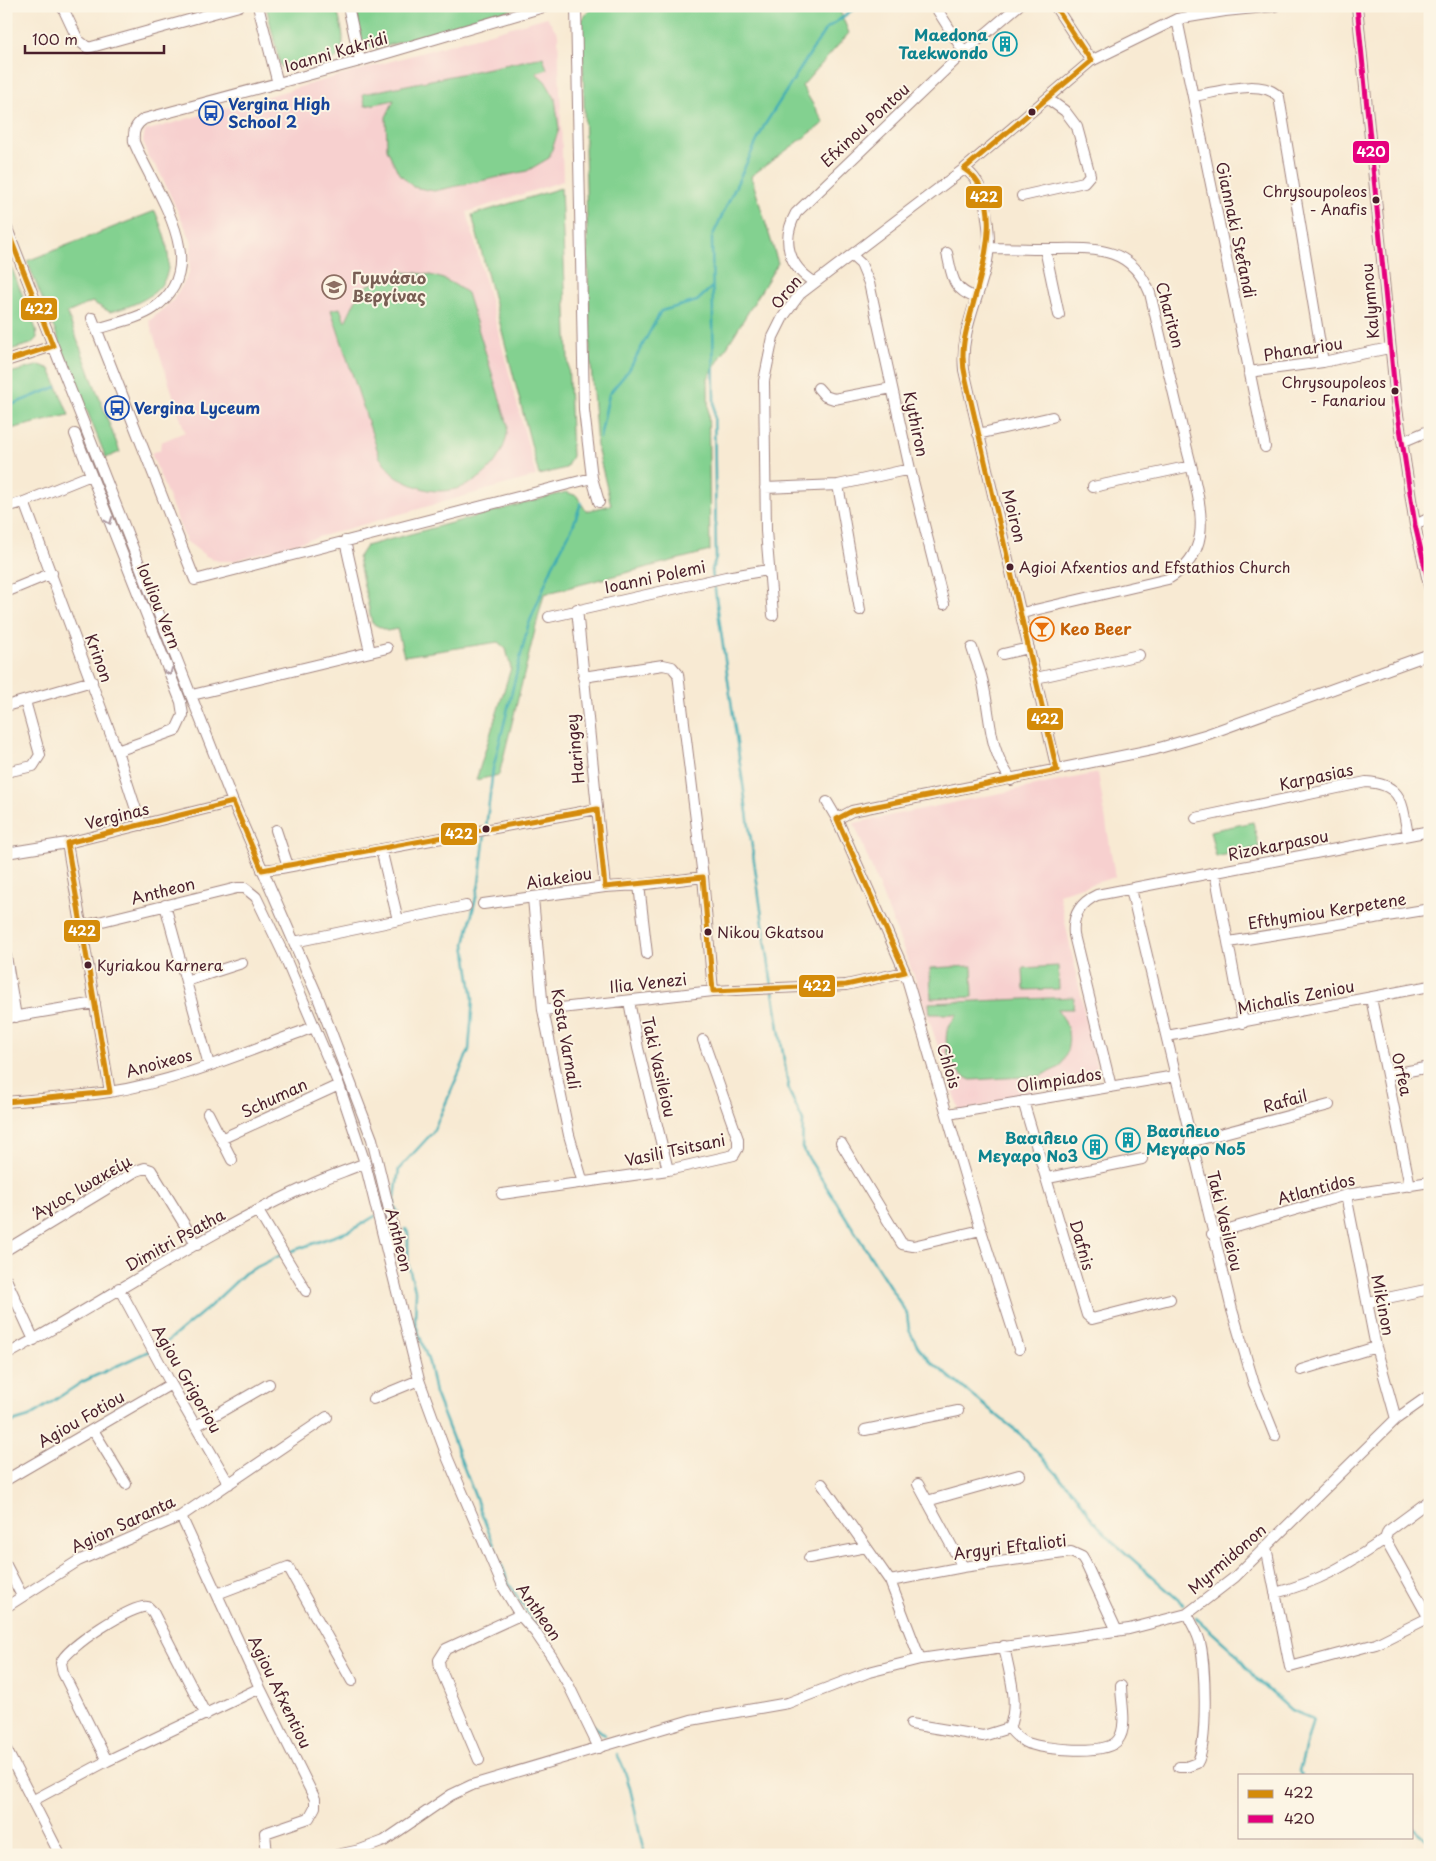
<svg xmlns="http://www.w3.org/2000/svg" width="1436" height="1861" font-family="'Playpen Sans',sans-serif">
	<rect width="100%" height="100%" fill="#fcf5e5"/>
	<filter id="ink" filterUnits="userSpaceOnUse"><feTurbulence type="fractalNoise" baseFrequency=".02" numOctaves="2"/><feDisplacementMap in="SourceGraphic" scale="10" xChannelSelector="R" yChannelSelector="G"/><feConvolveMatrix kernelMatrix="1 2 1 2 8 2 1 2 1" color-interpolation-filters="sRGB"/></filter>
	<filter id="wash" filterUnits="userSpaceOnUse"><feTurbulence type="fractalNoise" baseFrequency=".0096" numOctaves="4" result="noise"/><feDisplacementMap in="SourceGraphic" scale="20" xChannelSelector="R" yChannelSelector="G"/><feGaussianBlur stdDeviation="1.12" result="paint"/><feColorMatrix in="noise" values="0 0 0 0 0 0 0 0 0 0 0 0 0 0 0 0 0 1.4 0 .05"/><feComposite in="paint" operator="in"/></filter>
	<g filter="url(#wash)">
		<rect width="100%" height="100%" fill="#f8ead3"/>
		<path fill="#f7d0cf" d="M 547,17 L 558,34 L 563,181 L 467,212 L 536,476 L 233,561 L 218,561 L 206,556 L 186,541 L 151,453 L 160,450 L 161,442 L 185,432 L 149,321 L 173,300 L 189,274 L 192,242 L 158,169 L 148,157 L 143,141 L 145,131 Z
			M 1098,773 L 1115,877 L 1059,894 L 1098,1074 L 960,1112 L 917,984 L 854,823 Z"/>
		<path fill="#83d190" stroke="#66785e" d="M 266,6 L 336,6 C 340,24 350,45 335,59 L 284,70 L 280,65 Z
			M 355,6 L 523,6 L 379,48 L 371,48 L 362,40 Z
			M 592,6 L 838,6 L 849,33 L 802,86 L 824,123 L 751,176 L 778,263 L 708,378 L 710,551 L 544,594 L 499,775 L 476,780 L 511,668 L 506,649 L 498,642 L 404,656 L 397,629 L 387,631 L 372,623 L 358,558 L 366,546 L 566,492 L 577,496 L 586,511 L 611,505 L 597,447 L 590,352 L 582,20 Z
			M 543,57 L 547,69 L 536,73 L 545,81 L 555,98 L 559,129 L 549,158 L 527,171 L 434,191 L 413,187 L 398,172 L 387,149 L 386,117 L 394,100 L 365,106 L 363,94 Z
			M 561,188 L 572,456 L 566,468 L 539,475 L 472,215 Z
			M 155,211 C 179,268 175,295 110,312 L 92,302 L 67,313 L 120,452 L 106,458 L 27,261 Z
			M 6,254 L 36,329 L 37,338 L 31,344 L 6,351 Z
			M 401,272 C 431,274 442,275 467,293 L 508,425 C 507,461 475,492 438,491 C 425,491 409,484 398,478 C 391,474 386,464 380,458 L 331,310 L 340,308 L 345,322 L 356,299 L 368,285 Z
			M 40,365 L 50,369 L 69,415 L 6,430 L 6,374 Z
			M 1253,822 L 1259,847 L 1216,857 L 1210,831 Z
			M 972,966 L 973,997 L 931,998 L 930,968 Z
			M 1058,966 L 1059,989 L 1024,990 L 1023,968 Z
			M 1074,997 L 1073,1009 L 1057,1009 C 1072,1028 1072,1046 1060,1067 L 1040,1076 L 971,1080 C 954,1074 943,1051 947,1031 C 948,1025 954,1020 957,1014 L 930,1014 L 929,1003 Z"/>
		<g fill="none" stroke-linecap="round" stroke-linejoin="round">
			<path stroke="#3bacb4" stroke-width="2.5" d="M 6,407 L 56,387
				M 600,438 L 609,394 L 629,370 L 661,311 L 697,301 L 712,287
				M 713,578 L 712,569 L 716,558 L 712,237 L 764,126 L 825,30 L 858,6
				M 714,583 L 772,986
				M 486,828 L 493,769 L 528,626 L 552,567 L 573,526 L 581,503
				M 773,991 L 789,1091 L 803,1121 L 802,1148 L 907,1314 L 909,1330 L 918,1347 L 930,1361 L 1020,1434 L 1078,1497 L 1093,1520 L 1111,1540 L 1184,1605
				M 394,1205 L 399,1215
				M 391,1207 L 394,1205 L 399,1169 L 433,1132 L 469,1050 L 473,999 L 465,944 L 479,884 L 485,833
				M 406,1229 L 408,1233 L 408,1264 L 416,1293 L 415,1322 L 429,1363 L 435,1393 L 509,1584 L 570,1677
				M 286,1253 L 352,1230 L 375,1216
				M 154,1349 L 163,1345 L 208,1308 L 245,1273 L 281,1255
				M 6,1424 L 29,1417 L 82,1382 L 149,1351
				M 1196,1618 L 1233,1651 L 1256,1679 L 1291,1710 L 1313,1719 L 1299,1771 L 1301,1775
				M 593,1725 L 605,1735
				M 617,1754 C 634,1785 635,1822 645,1855
				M 1412,1826 L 1430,1842"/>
		</g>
	</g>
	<g filter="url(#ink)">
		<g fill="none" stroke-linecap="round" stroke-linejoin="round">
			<g stroke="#a1847f" stroke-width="12">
				<path id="minor" d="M 62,6 L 78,40 L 88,48 L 239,6
					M 258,6 L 278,84
					M 348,6 L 360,61
					M 576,6 L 584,410 L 592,478 L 599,502
					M 935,6 L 964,52
					M 1055,6 L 1091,61
					M 1357,6 L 1396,402 L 1415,525 L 1430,590
					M 1177,19 L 1265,447
					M 1193,96 C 1216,93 1262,77 1279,97 L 1323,362
					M 964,169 C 977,176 982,190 985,204 C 988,223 991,242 987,261 C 979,299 960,331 964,370 L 1057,770
					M 1022,196 L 1084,182 L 1090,175 L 1077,127 L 1065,111 L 1048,99
					M 6,226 L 233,802 L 317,995 L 372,1139 L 394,1230 L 393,1248
					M 987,248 C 1007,248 1026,249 1046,249 C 1091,249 1130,243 1150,293 C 1162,344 1174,394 1186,445 C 1192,470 1204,509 1200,535 C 1197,555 1185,569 1168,579 L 1022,613
					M 1045,249 L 1059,315
					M 947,253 C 953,278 951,288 976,298
					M 851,255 L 861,264 L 869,283 L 910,469 L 944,604
					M 814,282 C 788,266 781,240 796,213 L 964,52 L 1018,6
					M 92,318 L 195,580 L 592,478
					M 97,329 C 115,323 138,319 154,308 C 215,265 153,190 134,142 C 133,131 135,125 144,119 L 360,61 L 547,6
					M 6,361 L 53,346
					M 1249,372 L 1323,362 L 1389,348
					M 818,388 L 825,396 L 834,399 L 892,388
					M 75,434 L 181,702 L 183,715 L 176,730 L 117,751
					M 978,434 L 1052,417
					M 1402,442 L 1430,430
					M 838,485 L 860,610
					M 1093,487 L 1191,466
					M 765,488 L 838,485 L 910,469
					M 24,502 L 117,751 L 141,825
					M 6,507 L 24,502 L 91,475
					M 1415,525 L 1430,518
					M 345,541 L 370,652
					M 6,592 L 52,573
					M 577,609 L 605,887
					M 773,615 L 766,531 L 764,381 L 773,337 L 783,317 L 800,294 L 964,169 L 1091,61 L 1177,19 L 1225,11 L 1275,6
					M 549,617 L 726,577 L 768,570
					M 972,648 C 976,661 982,674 984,688 C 992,727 988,745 1011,780
					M 1003,654 L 1029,648
					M 583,677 L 663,665 L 672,667 L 678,674 L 703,877 L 713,991
					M 1036,678 L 1139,655
					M 192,695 L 387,648
					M 6,706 L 92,681
					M 6,772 L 33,766 L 40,755 L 25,701
					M 827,802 L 837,819 L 905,972 L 981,1230 L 1019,1349
					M 1196,818 L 1366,782 C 1403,784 1402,804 1408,835
					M 837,819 L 852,811 L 1156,749 L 1208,734 L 1430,654
					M 276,830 L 288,866
					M 67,843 L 110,1092
					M 381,849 L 398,920
					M 6,853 L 67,843 L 233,802
					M 262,870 L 281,868 L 597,809
					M 1215,872 L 1243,1023
					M 639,885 L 647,954
					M 1131,889 L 1232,1310 L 1254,1384 L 1275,1436
					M 533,898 L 543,1010 L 569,1135 L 583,1183
					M 483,904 L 605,887 L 639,885 L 703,877
					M 165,905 L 209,1065
					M 82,926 L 237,888 L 245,888 L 256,897 L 283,953 L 339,1085 L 365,1163 L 419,1380 L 448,1459 L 503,1587 L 520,1615 L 535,1632 L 552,1657 L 568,1684 L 599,1748
					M 294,942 L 466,906
					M 1229,942 L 1430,909
					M 6,956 L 16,1017
					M 186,981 L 242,963
					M 1371,998 L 1410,1186
					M 629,1001 L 638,1048 L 668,1170
					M 543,1010 L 713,991 L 846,985 L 905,972
					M 6,1018 L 95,1003
					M 1167,1036 L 1430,986
					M 1387,1075 L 1430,1067
					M 1111,1087 L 1074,935 C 1072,916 1080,903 1097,895 L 1430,831
					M 1023,1101 L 1087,1315 L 1092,1319 L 1170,1299
					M 6,1102 C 40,1099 75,1097 109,1092 C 180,1081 247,1051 314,1027
					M 208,1113 L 232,1160
					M 948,1114 L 1175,1076
					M 221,1139 L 339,1085
					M 1190,1142 L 1329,1105
					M 841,1143 L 902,1244 L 913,1246 L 981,1230
					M 1048,1178 L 1142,1159
					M 502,1194 L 668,1170 L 734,1155 L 738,1148 L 738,1139 L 703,1040
					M 1346,1195 L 1376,1347 L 1396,1419
					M 258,1211 L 306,1291
					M 1212,1234 L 1346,1195 L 1430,1182
					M 6,1250 L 136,1171 L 145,1168 L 151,1170 L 197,1245
					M 6,1279 L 34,1340
					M 119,1288 L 171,1384 L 229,1484
					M 1368,1302 L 1430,1289
					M 6,1355 C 106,1301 204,1233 308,1186 C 326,1177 346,1171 365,1163
					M 1301,1370 L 1376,1347
					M 373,1399 L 419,1380
					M 196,1426 L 269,1384
					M 93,1430 L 126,1484
					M 865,1430 L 958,1411
					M 6,1480 L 171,1384
					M 822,1484 L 890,1581 L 920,1659
					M 918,1484 L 963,1567
					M 1430,1500 L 1388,1531 L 1385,1539 L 1430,1620
					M 927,1501 L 1019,1475
					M 181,1516 L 260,1688 L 315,1799 L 315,1807 L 309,1818 L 265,1833 L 267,1855
					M 1266,1547 L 1290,1667 L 1376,1644 L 1428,1618
					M 809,1558 L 866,1547
					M 6,1565 L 22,1596
					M 890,1581 L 963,1567 L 1071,1552 L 1082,1557 L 1085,1562 L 1117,1631
					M 1275,1593 C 1319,1582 1348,1564 1385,1539
					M 217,1594 L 288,1567 L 352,1681
					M 6,1607 L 78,1561 L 181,1516 L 327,1417
					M 1004,1646 C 1009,1674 1020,1702 1009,1728
					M 911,1724 L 983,1736 L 1009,1728 C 1014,1734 1020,1740 1027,1743 C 1045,1749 1106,1756 1118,1740 C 1128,1727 1121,1702 1121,1686
					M 6,1749 L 60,1855
					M 479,1760 L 440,1668 L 439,1660 L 446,1649 L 520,1615
					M 107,1761 L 63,1673 L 61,1663 C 65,1648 134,1603 148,1607 L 153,1612 L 206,1715
					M 1179,1767 L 1186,1767 L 1197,1763 C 1208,1746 1206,1659 1199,1639 C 1196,1630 1191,1622 1187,1614
					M 32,1801 L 107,1761 L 260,1688
					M 337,1855 L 360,1850 L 384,1841 L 451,1795 L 472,1785 L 691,1720 L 788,1703 L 869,1672 L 920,1659 L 1129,1629 L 1187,1614 L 1235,1577 L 1396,1419 L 1430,1395"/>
			</g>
			<use href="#minor" stroke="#fff" stroke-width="10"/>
			<g stroke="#fcf5e5" stroke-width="9">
				<path id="bus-1" d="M 6,227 L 53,346 L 6,361
					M 6,1102 L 110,1092 L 67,843 L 233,802 L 262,870 L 597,809 L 605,887 L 703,877 L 713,991 L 846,985 L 905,972 L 837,819 L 852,811 L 1057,770 L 966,380 C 963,368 962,355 964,342 C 971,297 1015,202 964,169 L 1091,61 L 1055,6"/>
			</g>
			<g stroke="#fcf5e5" stroke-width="9">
				<path id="bus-2" d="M 1357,6 L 1396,402 L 1415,525 L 1430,589"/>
			</g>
			<use href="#bus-1" stroke="#d48b09" stroke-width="5"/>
			<use href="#bus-2" stroke="#e5007d" stroke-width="5"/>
		</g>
		<defs><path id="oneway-chevron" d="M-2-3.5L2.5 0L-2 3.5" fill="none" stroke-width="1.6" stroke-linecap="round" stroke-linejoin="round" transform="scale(1.25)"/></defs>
		<g stroke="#ae9aa0">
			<use href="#oneway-chevron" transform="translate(109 521) rotate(68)"/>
			<use href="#oneway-chevron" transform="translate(169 672) rotate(68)"/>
		</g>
	</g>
	<defs>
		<g id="building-ring" transform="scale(1.25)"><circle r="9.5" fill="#fcf5e5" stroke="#0f9aa8" stroke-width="1.5"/><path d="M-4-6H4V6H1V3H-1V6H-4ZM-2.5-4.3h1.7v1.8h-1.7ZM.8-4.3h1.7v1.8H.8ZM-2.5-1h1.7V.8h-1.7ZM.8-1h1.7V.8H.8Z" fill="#0f9aa8"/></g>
		<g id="bus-ring" transform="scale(1.25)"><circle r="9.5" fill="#fcf5e5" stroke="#1a4fb4" stroke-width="1.5"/><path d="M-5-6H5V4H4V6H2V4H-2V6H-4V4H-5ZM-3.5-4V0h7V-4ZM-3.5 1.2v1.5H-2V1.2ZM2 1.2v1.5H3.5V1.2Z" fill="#1a4fb4"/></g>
		<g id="school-ring" transform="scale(1.25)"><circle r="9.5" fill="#fcf5e5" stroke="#8d6e63" stroke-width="1.5"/><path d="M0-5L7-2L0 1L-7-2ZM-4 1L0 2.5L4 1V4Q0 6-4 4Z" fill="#8d6e63"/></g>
		<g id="bar-ring" transform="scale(1.25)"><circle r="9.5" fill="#fcf5e5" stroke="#e8710a" stroke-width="1.5"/><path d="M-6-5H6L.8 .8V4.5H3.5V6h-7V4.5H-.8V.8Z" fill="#e8710a"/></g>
	</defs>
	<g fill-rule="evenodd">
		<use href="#building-ring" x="1005" y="44"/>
		<use href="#bus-ring" x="211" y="113"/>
		<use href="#school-ring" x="334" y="287"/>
		<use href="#bus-ring" x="117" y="408"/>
		<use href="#bar-ring" x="1042" y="629"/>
		<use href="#building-ring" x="1128" y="1140"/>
		<use href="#building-ring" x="1095" y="1147"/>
	</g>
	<g fill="#4a1f2b" stroke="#fcf5e5" stroke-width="2">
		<circle cx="1032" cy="112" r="4.5"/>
		<circle cx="1376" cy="200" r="4.5"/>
		<circle cx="1395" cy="391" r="4.5"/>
		<circle cx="1010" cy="567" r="4.5"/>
		<circle cx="486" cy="829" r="4.5"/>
		<circle cx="708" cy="932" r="4.5"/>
		<circle cx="88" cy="965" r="4.5"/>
	</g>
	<g text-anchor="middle" stroke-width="4" stroke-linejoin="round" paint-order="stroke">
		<g font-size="15" fill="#4a1f2b" stroke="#fcf5e5" text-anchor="start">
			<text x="1367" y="197" text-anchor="end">Chrysoupoleos<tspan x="1367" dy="18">- Anafis</tspan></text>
			<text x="1386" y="388" text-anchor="end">Chrysoupoleos<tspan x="1386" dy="18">- Fanariou</tspan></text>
			<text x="1019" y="573">Agioi Afxentios and Efstathios Church</text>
			<text x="717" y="938">Nikou Gkatsou</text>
			<text x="97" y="971">Kyriakou Karnera</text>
		</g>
		<g font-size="16" font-weight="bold" fill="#0d838f" stroke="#fcf5e5" text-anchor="end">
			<text x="988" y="41">Maedona<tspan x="988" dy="18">Taekwondo</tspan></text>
			<text x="1146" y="1137" text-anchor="start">Βασιλειο<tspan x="1146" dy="18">Μεγαρο Νο5</tspan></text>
			<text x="1078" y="1144">Βασιλειο<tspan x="1078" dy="18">Μεγαρο Νο3</tspan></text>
		</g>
		<g font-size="16" fill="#4a1f2b" stroke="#fcf5e5">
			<text transform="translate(336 52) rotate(-16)" y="6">Ioanni Kakridi</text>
			<text transform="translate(865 125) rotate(-43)" y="6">Efxinou Pontou</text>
			<text transform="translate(1236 230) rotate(78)" y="6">Giannaki Stefandi</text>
			<text transform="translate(786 292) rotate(-50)" y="6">Oron</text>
			<text transform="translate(1370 301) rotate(-95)" y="6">Kalymnou</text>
			<text transform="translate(1170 315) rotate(75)" y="6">Chariton</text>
			<text transform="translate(1303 349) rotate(-9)" y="6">Phanariou</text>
			<text transform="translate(916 424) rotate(78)" y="6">Kythiron</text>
			<text transform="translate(1014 516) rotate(76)" y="6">Moiron</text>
			<text transform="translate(655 577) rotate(-12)" y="6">Ioanni Polemi</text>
			<text transform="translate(159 606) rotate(68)" y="6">Iouliou Vern</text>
			<text transform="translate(99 658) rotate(70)" y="6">Krinon</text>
			<text transform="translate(575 749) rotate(-96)" y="6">Haringey</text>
			<text transform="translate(1316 777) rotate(-12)" y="6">Karpasias</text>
			<text transform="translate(117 816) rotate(-14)" y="6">Verginas</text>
			<text transform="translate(1278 845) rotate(-11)" y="6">Rizokarpasou</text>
			<text transform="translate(559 878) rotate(-9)" y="6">Aiakeiou</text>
			<text transform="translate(163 891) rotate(-14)" y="6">Antheon</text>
			<text transform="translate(1327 911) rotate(-9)" y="6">Efthymiou Kerpetene</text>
			<text transform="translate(648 983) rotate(-6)" y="6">Ilia Venezi</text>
			<text transform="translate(1296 997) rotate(-11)" y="6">Michalis Zeniou</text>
			<text transform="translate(566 1039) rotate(80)" y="6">Kosta Varnali</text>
			<text transform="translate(159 1063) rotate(-15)" y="6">Anoixeos</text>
			<text transform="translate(949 1066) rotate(73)" y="6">Chlois</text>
			<text transform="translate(659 1067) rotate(77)" y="6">Taki Vasileiou</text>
			<text transform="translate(1402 1074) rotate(78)" y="6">Orfea</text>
			<text transform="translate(1059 1080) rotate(-9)" y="6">Olimpiados</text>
			<text transform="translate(274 1098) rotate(-25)" y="6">Schuman</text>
			<text transform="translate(1285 1101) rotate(-15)" y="6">Rafail</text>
			<text transform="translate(675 1150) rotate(-12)" y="6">Vasili Tsitsani</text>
			<text transform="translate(82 1187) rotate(-30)" y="6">Άγιος Ιωακείμ</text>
			<text transform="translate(1316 1189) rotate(-15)" y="6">Atlantidos</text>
			<text transform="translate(1225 1221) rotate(76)" y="6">Taki Vasileiou</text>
			<text transform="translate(175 1240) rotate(-29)" y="6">Dimitri Psatha</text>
			<text transform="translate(399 1240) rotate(76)" y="6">Antheon</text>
			<text transform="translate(1082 1245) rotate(74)" y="6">Dafnis</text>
			<text transform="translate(1383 1305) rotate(79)" y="6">Mikinon</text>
			<text transform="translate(187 1379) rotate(60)" y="6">Agiou Grigoriou</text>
			<text transform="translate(81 1419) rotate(-30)" y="6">Agiou Fotiou</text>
			<text transform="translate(123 1524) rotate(-25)" y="6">Agion Saranta</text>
			<text transform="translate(1010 1547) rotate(-7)" y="6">Argyri Eftalioti</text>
			<text transform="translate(1227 1559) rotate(-41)" y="6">Myrmidonon</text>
			<text transform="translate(539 1612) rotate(55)" y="6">Antheon</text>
			<text transform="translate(280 1692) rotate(64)" y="6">Agiou Afxentiou</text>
		</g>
		<g font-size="16" font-weight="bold" fill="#164399" stroke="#fcf5e5" text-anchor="start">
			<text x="228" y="110">Vergina High<tspan x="228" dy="18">School 2</tspan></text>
			<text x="134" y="414">Vergina Lyceum</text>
		</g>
		<g font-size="16" font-weight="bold" fill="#785e54" stroke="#fcf5e5" text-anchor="start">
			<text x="352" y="284">Γυμνάσιο<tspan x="352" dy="18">Βεργίνας</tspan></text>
		</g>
		<g font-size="16" font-weight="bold" fill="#c56008" stroke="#fcf5e5" text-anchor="start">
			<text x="1060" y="635">Keo Beer</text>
		</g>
	</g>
	<g stroke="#fcf5e5" stroke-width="2">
		<rect x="1352" y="140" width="38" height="24" rx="5" fill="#e5007d"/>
		<rect x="965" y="185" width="38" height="24" rx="5" fill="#d48b09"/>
		<rect x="20" y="297" width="38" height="24" rx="5" fill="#d48b09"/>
		<rect x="1026" y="707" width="38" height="24" rx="5" fill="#d48b09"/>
		<rect x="440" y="822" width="38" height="24" rx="5" fill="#d48b09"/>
		<rect x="63" y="919" width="38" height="24" rx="5" fill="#d48b09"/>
		<rect x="798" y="974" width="38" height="24" rx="5" fill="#d48b09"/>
	</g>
	<g font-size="14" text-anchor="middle" font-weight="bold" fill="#fff">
		<text x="1371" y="157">420</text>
		<text x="984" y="202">422</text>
		<text x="39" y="314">422</text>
		<text x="1045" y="724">422</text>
		<text x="459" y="839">422</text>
		<text x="82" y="936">422</text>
		<text x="817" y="991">422</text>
	</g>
	<rect width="1436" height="1861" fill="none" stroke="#fcf5e5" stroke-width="25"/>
	<rect x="1238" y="1774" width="175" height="65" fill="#fcf5e5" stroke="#b59f9b"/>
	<rect x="1248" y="1790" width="25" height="8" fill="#d48b09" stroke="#b59f9b"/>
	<text x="1284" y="1798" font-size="15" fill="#4a1f2b">422</text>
	<rect x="1248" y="1815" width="25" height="8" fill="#e5007d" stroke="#b59f9b"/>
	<text x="1284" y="1824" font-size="15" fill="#4a1f2b">420</text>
	<path d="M25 45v8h139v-8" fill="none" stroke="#4a1f2b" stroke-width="2.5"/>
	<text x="32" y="45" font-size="15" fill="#4a1f2b" stroke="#fcf5e5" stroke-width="4" paint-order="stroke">100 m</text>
</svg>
